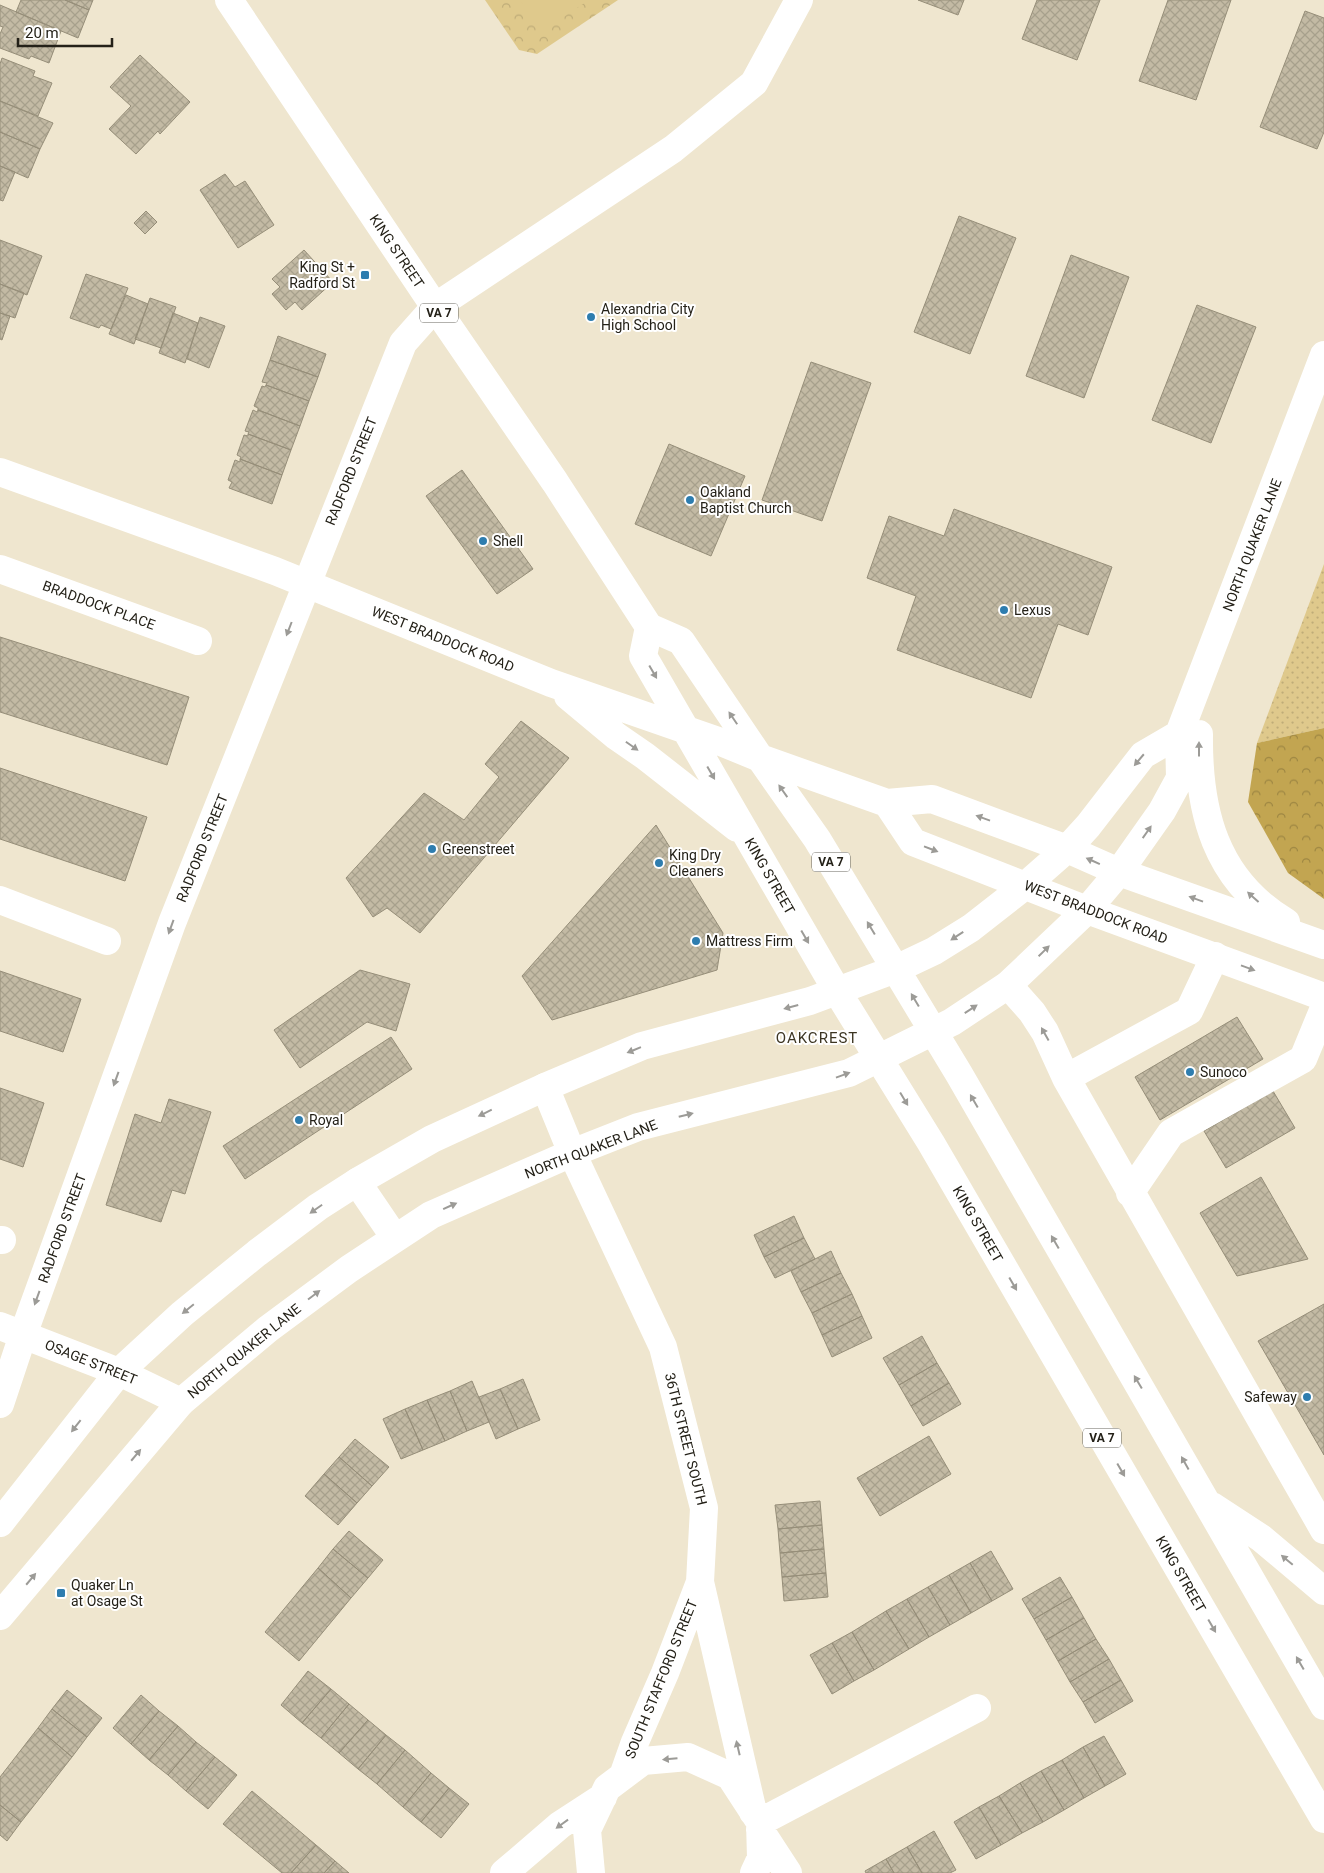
<svg xmlns="http://www.w3.org/2000/svg" width="1324" height="1873" font-family="Roboto,sans-serif">
	<defs>
		<pattern id="grass-dots" width="8" height="8" patternUnits="userSpaceOnUse" patternTransform="scale(1.25)"><rect width="8" height="8" fill="#dfc98c"/><path d="M2 2h.1M6 6h.1" fill="none" stroke="#bfac78" stroke-width="1.8" stroke-linecap="round"/></pattern>
		<pattern id="forest-crowns" width="20" height="18" patternUnits="userSpaceOnUse" patternTransform="scale(1.25)"><rect width="20" height="18" fill="#c2a551"/><path d="M2 6a3 3 0 1 1 6 0M12 15a3 3 0 1 1 6 0" fill="none" stroke="#9d8642"/></pattern>
		<pattern id="park-crowns" width="20" height="18" patternUnits="userSpaceOnUse" patternTransform="scale(1.25)"><rect width="20" height="18" fill="#dfc98c"/><path d="M2 6a3 3 0 1 1 6 0M12 15a3 3 0 1 1 6 0" fill="none" stroke="#bfac78"/></pattern>
		<pattern id="building-cross-hatch" width="8" height="8" patternUnits="userSpaceOnUse" patternTransform="scale(1.25)"><rect width="8" height="8" fill="#c3baa4"/><path d="M0 0l8 8M0 8l8-8" fill="none" stroke="#a7a08c"/></pattern>
	</defs>
	<rect width="100%" height="100%" fill="#efe6cf"/>
	<path fill="url(#grass-dots)" d="M 1324,564 L 1324,728 L 1257,743 Z"/>
	<path fill="url(#forest-crowns)" d="M 1324,728 L 1324,899 L 1288,873 L 1248,802 L 1257,743 Z"/>
	<path fill="url(#park-crowns)" d="M 485,0 L 618,0 L 537,54 L 519,50 Z"/>
	<path fill="#dfc98c" d="M 520,0 L 589,0 L 541,32 Z"/>
	<path fill="url(#building-cross-hatch)" stroke="#968e79" d="M 21,0 L 65,0 L 89,10 L 78,38 L 16,12 Z
		M 65,0 L 93,0 L 89,10 Z
		M 918,0 L 964,0 L 958,15 Z
		M 1037,0 L 1100,0 L 1077,60 L 1022,39 Z
		M 1168,0 L 1231,0 L 1196,100 L 1139,81 Z
		M 0,5 L 61,31 L 49,63 L 31,56 L 29,59 L 0,48 L 0,34 L 3,27 L 0,26 Z
		M 1305,11 L 1324,18 L 1324,132 L 1317,149 L 1260,127 Z
		M 140,55 L 190,102 L 160,134 L 158,131 L 136,154 L 109,129 L 131,106 L 110,87 Z
		M 2,58 L 35,71 L 33,76 L 52,83 L 38,116 L 0,101 L 0,64 Z
		M 0,101 L 53,123 L 40,149 L 0,132 Z
		M 0,132 L 40,149 L 28,178 L 0,166 Z
		M 0,166 L 15,172 L 3,201 L 0,200 Z
		M 225,174 L 235,187 L 245,181 L 274,225 L 238,248 L 200,190 Z
		M 146,211 L 157,222 L 145,234 L 134,223 Z
		M 959,216 L 1016,238 L 970,354 L 914,332 Z
		M 0,240 L 42,256 L 27,295 L 0,284 Z
		M 304,250 L 333,282 L 302,310 L 295,302 L 286,310 L 272,294 L 280,287 L 272,279 Z
		M 1071,255 L 1129,277 L 1084,398 L 1026,376 Z
		M 86,274 L 128,288 L 111,329 L 101,325 L 99,328 L 70,318 Z
		M 0,284 L 24,293 L 15,318 L 0,313 Z
		M 126,295 L 148,304 L 134,344 L 109,334 Z
		M 150,298 L 176,307 L 161,348 L 135,339 Z
		M 1197,305 L 1256,327 L 1211,443 L 1152,420 Z
		M 0,313 L 10,316 L 2,340 L 0,339 Z
		M 173,313 L 198,323 L 185,363 L 159,353 Z
		M 200,317 L 225,326 L 209,368 L 187,359 Z
		M 278,336 L 326,354 L 318,377 L 270,360 Z
		M 270,360 L 318,377 L 309,401 L 266,385 L 267,383 L 262,382 Z
		M 811,362 L 871,383 L 822,521 L 762,500 Z
		M 266,385 L 309,401 L 300,426 L 258,410 L 258,408 L 254,406 L 262,386 L 265,387 Z
		M 253,410 L 257,412 L 258,410 L 300,426 L 291,450 L 248,434 L 249,432 L 245,431 Z
		M 248,434 L 291,450 L 282,475 L 240,459 L 241,457 L 237,455 L 244,435 L 248,436 Z
		M 669,444 L 745,476 L 711,556 L 635,524 Z
		M 240,459 L 282,475 L 272,504 L 229,488 L 232,482 L 228,480 L 235,460 L 240,462 Z
		M 462,470 L 533,569 L 497,594 L 426,496 Z
		M 954,509 L 1112,567 L 1088,635 L 1058,624 L 1031,698 L 897,650 L 916,596 L 867,578 L 889,516 L 944,536 Z
		M 0,637 L 189,697 L 167,765 L 0,712 Z
		M 521,721 L 569,758 L 420,933 L 387,908 L 373,917 L 346,878 L 424,793 L 464,820 L 499,777 L 485,764 Z
		M 0,768 L 147,817 L 125,881 L 0,839 Z
		M 656,825 L 723,933 L 717,970 L 552,1020 L 522,976 Z
		M 360,970 L 410,984 L 396,1031 L 367,1022 L 300,1068 L 274,1030 Z
		M 0,971 L 81,999 L 63,1052 L 0,1031 Z
		M 1237,1017 L 1263,1059 L 1160,1120 L 1135,1077 Z
		M 391,1037 L 412,1069 L 245,1179 L 223,1146 Z
		M 0,1088 L 44,1103 L 23,1167 L 0,1159 Z
		M 1273,1091 L 1295,1128 L 1226,1168 L 1204,1131 Z
		M 169,1099 L 211,1112 L 185,1194 L 172,1190 L 161,1222 L 106,1205 L 135,1114 L 161,1123 Z
		M 1261,1177 L 1308,1259 L 1237,1276 L 1200,1213 Z
		M 794,1216 L 804,1238 L 764,1257 L 754,1235 Z
		M 804,1238 L 815,1259 L 775,1278 L 764,1257 Z
		M 831,1251 L 841,1273 L 801,1292 L 791,1271 Z
		M 841,1273 L 852,1294 L 812,1313 L 801,1292 Z
		M 852,1294 L 862,1316 L 822,1335 L 812,1313 Z
		M 1324,1304 L 1324,1455 L 1258,1341 Z
		M 862,1316 L 872,1338 L 832,1357 L 822,1335 Z
		M 922,1336 L 937,1363 L 899,1385 L 883,1358 Z
		M 937,1363 L 949,1383 L 911,1406 L 899,1385 Z
		M 523,1379 L 540,1420 L 518,1429 L 500,1389 Z
		M 472,1381 L 489,1422 L 467,1431 L 450,1391 Z
		M 949,1383 L 961,1404 L 923,1426 L 911,1406 Z
		M 500,1389 L 518,1429 L 496,1439 L 479,1397 Z
		M 450,1391 L 467,1431 L 445,1441 L 427,1400 Z
		M 427,1400 L 445,1441 L 423,1450 L 405,1409 Z
		M 405,1409 L 423,1450 L 401,1459 L 383,1419 Z
		M 929,1436 L 951,1474 L 880,1516 L 857,1478 Z
		M 355,1439 L 389,1467 L 372,1486 L 339,1457 Z
		M 339,1457 L 372,1486 L 357,1503 L 324,1474 Z
		M 324,1474 L 357,1503 L 338,1525 L 305,1496 Z
		M 820,1501 L 822,1525 L 778,1529 L 775,1505 Z
		M 822,1525 L 824,1549 L 780,1553 L 778,1529 Z
		M 349,1531 L 383,1560 L 368,1578 L 333,1549 Z
		M 333,1549 L 368,1578 L 351,1598 L 318,1568 Z
		M 824,1549 L 826,1573 L 782,1577 L 780,1553 Z
		M 991,1551 L 1013,1589 L 992,1601 L 970,1563 Z
		M 970,1563 L 992,1601 L 971,1613 L 949,1575 Z
		M 318,1568 L 351,1598 L 299,1661 L 265,1632 Z
		M 826,1573 L 828,1597 L 784,1601 L 782,1577 Z
		M 949,1575 L 971,1613 L 950,1625 L 928,1587 Z
		M 1060,1577 L 1072,1597 L 1034,1619 L 1022,1599 Z
		M 928,1587 L 950,1625 L 929,1637 L 907,1599 Z
		M 1072,1597 L 1084,1618 L 1046,1640 L 1034,1619 Z
		M 907,1599 L 929,1637 L 909,1649 L 886,1611 Z
		M 886,1611 L 909,1649 L 874,1670 L 852,1632 Z
		M 1084,1618 L 1096,1639 L 1058,1661 L 1046,1640 Z
		M 852,1632 L 874,1670 L 854,1681 L 832,1643 Z
		M 1096,1639 L 1109,1659 L 1070,1682 L 1058,1661 Z
		M 832,1643 L 854,1681 L 832,1694 L 810,1655 Z
		M 1109,1659 L 1121,1680 L 1083,1702 L 1070,1682 Z
		M 308,1671 L 331,1689 L 302,1723 L 281,1705 Z
		M 1121,1680 L 1133,1701 L 1095,1723 L 1083,1702 Z
		M 331,1689 L 349,1704 L 321,1738 L 302,1723 Z
		M 67,1690 L 102,1718 L 87,1737 L 52,1709 Z
		M 141,1695 L 159,1711 L 131,1744 L 113,1728 Z
		M 349,1704 L 368,1720 L 339,1753 L 321,1738 Z
		M 52,1709 L 87,1737 L 72,1757 L 38,1728 Z
		M 159,1711 L 178,1726 L 149,1760 L 131,1744 Z
		M 368,1720 L 386,1735 L 358,1769 L 339,1753 Z
		M 178,1726 L 196,1742 L 168,1775 L 149,1760 Z
		M 38,1728 L 72,1757 L 21,1822 L 0,1805 L 0,1777 Z
		M 386,1735 L 405,1750 L 377,1784 L 358,1769 Z
		M 1104,1736 L 1126,1774 L 1105,1786 L 1083,1747 Z
		M 196,1742 L 215,1757 L 186,1791 L 168,1775 Z
		M 1083,1747 L 1105,1786 L 1084,1798 L 1062,1760 Z
		M 405,1750 L 431,1773 L 403,1807 L 377,1784 Z
		M 215,1757 L 237,1775 L 208,1809 L 186,1791 Z
		M 1062,1760 L 1084,1798 L 1064,1810 L 1041,1771 Z
		M 1041,1771 L 1064,1810 L 1043,1822 L 1020,1783 Z
		M 431,1773 L 449,1788 L 421,1822 L 403,1807 Z
		M 1020,1783 L 1043,1822 L 1022,1833 L 999,1796 Z
		M 449,1788 L 469,1804 L 441,1838 L 421,1822 Z
		M 252,1791 L 316,1845 L 291,1873 L 282,1873 L 223,1824 Z
		M 999,1796 L 1022,1833 L 1001,1845 L 979,1807 Z
		M 0,1805 L 21,1822 L 7,1841 L 0,1835 Z
		M 979,1807 L 1001,1845 L 976,1859 L 954,1822 Z
		M 934,1831 L 956,1870 L 950,1873 L 922,1873 L 907,1847 Z
		M 316,1845 L 335,1861 L 324,1873 L 291,1873 Z
		M 907,1847 L 922,1873 L 894,1873 L 886,1859 Z
		M 886,1859 L 894,1873 L 866,1873 L 865,1871 Z
		M 335,1861 L 349,1873 L 324,1873 Z"/>
	<g fill="none" stroke-linecap="round" stroke-linejoin="round">
		<path stroke="#fff" stroke-width="28" d="M 0,569 L 198,641
			M 0,900 L 107,941
			M 1008,985 L 1032,1012 L 1045,1032 L 1066,1078 L 1324,1530
			M 1066,1078 L 1189,1011 L 1215,956
			M 545,1087 L 572,1153 L 663,1347 L 704,1508 L 700,1582 L 753,1812
			M 357,1182 L 395,1238
			M 1130,1193 L 1171,1133 L 1303,1059 L 1324,1008
			M 0,1240 L 2,1240
			M 0,1326 L 119,1372 L 181,1402
			M 0,1404 L 23,1335 L 172,923 L 403,343 L 435,307 L 673,149 L 754,83 L 799,0
			M 623,1776 L 635,1742 L 665,1673 L 700,1582
			M 760,1822 L 977,1708
			M 760,1830 L 788,1873
			M 504,1873 L 560,1825 L 603,1797
			M 591,1873 L 587,1830 L 607,1788 L 643,1761 L 688,1757 L 730,1776 L 760,1822 L 761,1858 L 754,1873"/>
		<path stroke="#fff" stroke-width="28" d="M 229,0 L 435,307 L 555,482 L 649,627 L 681,641 L 760,758 L 817,839 L 959,1074 L 1324,1706
			M 0,472 L 275,571 L 551,683 L 721,742 L 760,758 L 887,803 L 932,799 L 1067,849 L 1119,872 L 1324,945
			M 649,627 L 643,656 L 837,991 L 931,1143 L 1324,1819
			M 568,696 L 616,736 L 645,756 L 737,828
			M 1199,734 C 1198,811 1215,880 1286,922
			M 887,803 L 913,842 L 1087,910 L 1324,997
			M 1212,1506 L 1261,1538 L 1324,1591
			M 0,1523 L 119,1372 L 182,1314 L 257,1253 L 318,1207 L 357,1182 L 432,1139 L 545,1087 L 642,1046 L 810,1001 L 896,969 L 934,951 L 971,928 L 1026,885 L 1067,849 L 1088,826 L 1143,755 L 1179,734
			M 0,1616 L 181,1402 L 268,1329 L 349,1269 L 431,1215 L 572,1153 L 638,1127 L 849,1073 L 952,1022 L 1008,985 L 1087,910 L 1119,872 L 1162,811 L 1180,778 L 1179,734 L 1324,355"/>
	</g>
	<defs><path id="oneway-solid" d="M-6-.8H1V-3.2L6.5 0L1 3.2V.8H-6Z" transform="scale(1.25)"/></defs>
	<g fill="#9c9b97">
		<use href="#oneway-solid" transform="translate(289 629) rotate(111)"/>
		<use href="#oneway-solid" transform="translate(653 672) rotate(60)"/>
		<use href="#oneway-solid" transform="translate(733 718) rotate(-124)"/>
		<use href="#oneway-solid" transform="translate(632 746) rotate(35)"/>
		<use href="#oneway-solid" transform="translate(1199 749) rotate(-90)"/>
		<use href="#oneway-solid" transform="translate(1139 760) rotate(130)"/>
		<use href="#oneway-solid" transform="translate(711 773) rotate(60)"/>
		<use href="#oneway-solid" transform="translate(783 791) rotate(-125)"/>
		<use href="#oneway-solid" transform="translate(983 818) rotate(-160)"/>
		<use href="#oneway-solid" transform="translate(1147 832) rotate(-55)"/>
		<use href="#oneway-solid" transform="translate(931 849) rotate(21)"/>
		<use href="#oneway-solid" transform="translate(1093 861) rotate(-156)"/>
		<use href="#oneway-solid" transform="translate(1253 897) rotate(-138)"/>
		<use href="#oneway-solid" transform="translate(1196 899) rotate(-160)"/>
		<use href="#oneway-solid" transform="translate(171 927) rotate(110)"/>
		<use href="#oneway-solid" transform="translate(871 928) rotate(-121)"/>
		<use href="#oneway-solid" transform="translate(957 936) rotate(147)"/>
		<use href="#oneway-solid" transform="translate(805 937) rotate(60)"/>
		<use href="#oneway-solid" transform="translate(1044 951) rotate(-44)"/>
		<use href="#oneway-solid" transform="translate(1248 968) rotate(20)"/>
		<use href="#oneway-solid" transform="translate(915 1000) rotate(-121)"/>
		<use href="#oneway-solid" transform="translate(791 1007) rotate(165)"/>
		<use href="#oneway-solid" transform="translate(971 1009) rotate(-33)"/>
		<use href="#oneway-solid" transform="translate(1045 1034) rotate(-119)"/>
		<use href="#oneway-solid" transform="translate(634 1050) rotate(158)"/>
		<use href="#oneway-solid" transform="translate(843 1075) rotate(-20)"/>
		<use href="#oneway-solid" transform="translate(116 1079) rotate(110)"/>
		<use href="#oneway-solid" transform="translate(904 1099) rotate(59)"/>
		<use href="#oneway-solid" transform="translate(974 1101) rotate(-120)"/>
		<use href="#oneway-solid" transform="translate(485 1113) rotate(154)"/>
		<use href="#oneway-solid" transform="translate(686 1115) rotate(-14)"/>
		<use href="#oneway-solid" transform="translate(450 1206) rotate(-24)"/>
		<use href="#oneway-solid" transform="translate(316 1209) rotate(145)"/>
		<use href="#oneway-solid" transform="translate(1055 1242) rotate(-120)"/>
		<use href="#oneway-solid" transform="translate(1013 1284) rotate(60)"/>
		<use href="#oneway-solid" transform="translate(314 1295) rotate(-37)"/>
		<use href="#oneway-solid" transform="translate(37 1298) rotate(110)"/>
		<use href="#oneway-solid" transform="translate(188 1309) rotate(141)"/>
		<use href="#oneway-solid" transform="translate(1138 1382) rotate(-121)"/>
		<use href="#oneway-solid" transform="translate(76 1426) rotate(128)"/>
		<use href="#oneway-solid" transform="translate(136 1455) rotate(-50)"/>
		<use href="#oneway-solid" transform="translate(1185 1463) rotate(-119)"/>
		<use href="#oneway-solid" transform="translate(1121 1470) rotate(60)"/>
		<use href="#oneway-solid" transform="translate(1287 1560) rotate(-140)"/>
		<use href="#oneway-solid" transform="translate(31 1579) rotate(-50)"/>
		<use href="#oneway-solid" transform="translate(1212 1626) rotate(60)"/>
		<use href="#oneway-solid" transform="translate(1300 1663) rotate(-120)"/>
		<use href="#oneway-solid" transform="translate(738 1748) rotate(-103)"/>
		<use href="#oneway-solid" transform="translate(670 1759) rotate(175)"/>
		<use href="#oneway-solid" transform="translate(562 1824) rotate(144)"/>
	</g>
	<g fill="#2e7daf" stroke="#fff" stroke-width="2">
		<rect x="360" y="270" width="10" height="10" rx="2.5"/>
		<circle cx="591" cy="317" r="5"/>
		<circle cx="690" cy="500" r="5"/>
		<circle cx="483" cy="541" r="5"/>
		<circle cx="1004" cy="610" r="5"/>
		<circle cx="432" cy="849" r="5"/>
		<circle cx="659" cy="863" r="5"/>
		<circle cx="696" cy="941" r="5"/>
		<circle cx="1190" cy="1072" r="5"/>
		<circle cx="299" cy="1120" r="5"/>
		<circle cx="1307" cy="1397" r="5"/>
		<rect x="56" y="1588" width="10" height="10" rx="2.5"/>
	</g>
	<g text-anchor="middle" stroke-width="4" stroke-linejoin="round" paint-order="stroke">
		<g fill="#fff" stroke="#66645d" stroke-width="1">
			<rect x="420" y="303.5" width="38" height="19" rx="4"/>
			<rect x="812" y="852.5" width="38" height="19" rx="4"/>
			<rect x="1083" y="1428.5" width="38" height="19" rx="4"/>
		</g>
		<g font-size="12" font-weight="bold" fill="#242118">
			<text x="439" y="317">VA 7</text>
			<text x="831" y="866">VA 7</text>
			<text x="1102" y="1442">VA 7</text>
		</g>
		<g font-size="14" fill="#242118" stroke="#fff">
			<text transform="translate(397 251) rotate(56)" y="5">KING STREET</text>
			<text transform="translate(351 471) rotate(-68)" y="5">RADFORD STREET</text>
			<text transform="translate(1252 545) rotate(-69)" y="5">NORTH QUAKER LANE</text>
			<text transform="translate(99 605) rotate(20)" y="5">BRADDOCK PLACE</text>
			<text transform="translate(443 639) rotate(22)" y="5">WEST BRADDOCK ROAD</text>
			<text transform="translate(202 848) rotate(-68)" y="5">RADFORD STREET</text>
			<text transform="translate(770 876) rotate(60)" y="5">KING STREET</text>
			<text transform="translate(1096 912) rotate(21)" y="5">WEST BRADDOCK ROAD</text>
			<text transform="translate(591 1149) rotate(-21)" y="5">NORTH QUAKER LANE</text>
			<text transform="translate(978 1224) rotate(60)" y="5">KING STREET</text>
			<text transform="translate(62 1228) rotate(-70)" y="5">RADFORD STREET</text>
			<text transform="translate(244 1351) rotate(-39)" y="5">NORTH QUAKER LANE</text>
			<text transform="translate(91 1362) rotate(22)" y="5">OSAGE STREET</text>
			<text transform="translate(686 1439) rotate(76)" y="5">36TH STREET SOUTH</text>
			<text transform="translate(1181 1574) rotate(60)" y="5">KING STREET</text>
			<text transform="translate(661 1679) rotate(-68)" y="5">SOUTH STAFFORD STREET</text>
		</g>
		<g font-size="14" fill="#242118" stroke="#fff" text-anchor="start">
			<text x="355" y="272" text-anchor="end">King St +<tspan x="355" dy="16">Radford St</tspan></text>
			<text x="601" y="314">Alexandria City<tspan x="601" dy="16">High School</tspan></text>
			<text x="700" y="497">Oakland<tspan x="700" dy="16">Baptist Church</tspan></text>
			<text x="493" y="546">Shell</text>
			<text x="1014" y="615">Lexus</text>
			<text x="442" y="854">Greenstreet</text>
			<text x="669" y="860">King Dry<tspan x="669" dy="16">Cleaners</tspan></text>
			<text x="706" y="946">Mattress Firm</text>
			<text x="1200" y="1077">Sunoco</text>
			<text x="309" y="1125">Royal</text>
			<text x="1297" y="1402" text-anchor="end">Safeway</text>
			<text x="71" y="1590">Quaker Ln<tspan x="71" dy="16">at Osage St</tspan></text>
		</g>
		<g font-size="15" letter-spacing="1" fill="#3d3623" stroke="#fff">
			<text x="817" y="1043">OAKCREST</text>
		</g>
	</g>
	<path d="M18 38v8h94v-8" fill="none" stroke="#242118" stroke-width="2.5"/>
	<text x="25" y="38" font-size="15" fill="#242118" stroke="#ffffff" stroke-width="4" paint-order="stroke">20 m</text>
</svg>
